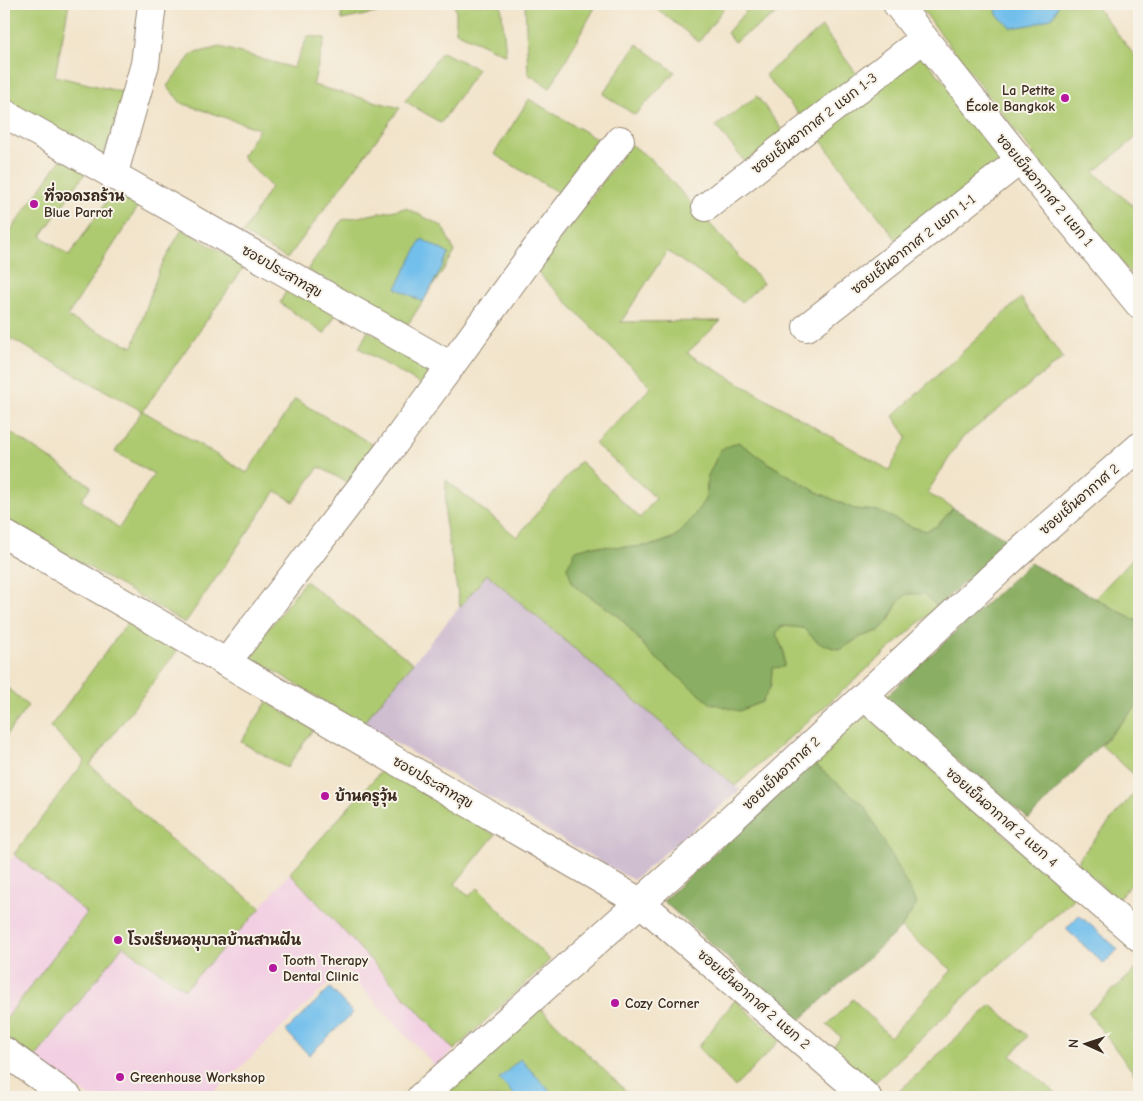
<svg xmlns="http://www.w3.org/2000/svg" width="1143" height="1101" font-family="'Comic Neue','Playpen Sans Thai',sans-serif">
	<rect width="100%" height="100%" fill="#f7f3e8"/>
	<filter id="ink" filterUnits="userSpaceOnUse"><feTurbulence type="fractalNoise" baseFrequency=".02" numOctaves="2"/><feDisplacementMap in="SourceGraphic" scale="10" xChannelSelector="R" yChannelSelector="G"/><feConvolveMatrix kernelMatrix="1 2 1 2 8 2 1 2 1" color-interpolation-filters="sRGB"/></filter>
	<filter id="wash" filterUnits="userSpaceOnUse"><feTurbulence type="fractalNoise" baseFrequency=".0096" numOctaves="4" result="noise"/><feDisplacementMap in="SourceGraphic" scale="20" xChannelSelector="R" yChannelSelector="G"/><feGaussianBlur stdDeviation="1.12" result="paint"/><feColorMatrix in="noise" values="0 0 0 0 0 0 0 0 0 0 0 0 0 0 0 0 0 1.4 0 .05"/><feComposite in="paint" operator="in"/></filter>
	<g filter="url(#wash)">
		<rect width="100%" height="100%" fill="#f2e4cb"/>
		<path fill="#f2cfe2" d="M 85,761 L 161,832 L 260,908 L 290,873 L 454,1050 L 436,1067 L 344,969 L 209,1097 L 90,1097 L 4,1037 L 4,869 Z"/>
		<path fill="#cfbdd0" d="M 487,574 L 740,790 L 633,880 L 362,724 Z"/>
		<path fill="#aeca71" stroke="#747a48" d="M 4,4 L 69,4 L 55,76 L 126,93 L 102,159 L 4,99 Z
			M 341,4 L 417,4 L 342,20 Z
			M 453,4 L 501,4 L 506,55 L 456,32 L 456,10 Z
			M 525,4 L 597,4 L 550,88 L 528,74 Z
			M 651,4 L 727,4 L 699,42 Z
			M 752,4 L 792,4 L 734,42 L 727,33 Z
			M 918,4 L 1094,4 L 1139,61 L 1139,135 L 1094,172 L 1139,211 L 1139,284 L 1065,195 Z
			M 822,27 L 859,77 L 804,120 L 765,75 Z
			M 308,36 L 325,38 L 313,85 L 400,108 L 287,259 L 243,233 L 271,187 L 242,157 L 259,129 L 181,103 L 167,86 L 192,54 L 220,47 L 293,68 Z
			M 637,44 L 675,72 L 635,115 L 603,94 Z
			M 918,51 L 1008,157 L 898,242 L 816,134 Z
			M 442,52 L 478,69 L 441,123 L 405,101 Z
			M 757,96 L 785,134 L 745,162 L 716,126 Z
			M 529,99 L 602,142 L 564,196 L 494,154 Z
			M 631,144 L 654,162 L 763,283 L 742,302 L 667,251 L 621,322 L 721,321 L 687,353 L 889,470 L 907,437 L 893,416 L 1021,298 L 1063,358 L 961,439 L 927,493 L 953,508 L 937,526 L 926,531 L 912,527 L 878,511 L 854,509 L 815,491 L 773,466 L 738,442 C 731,450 711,467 708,476 C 705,483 708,492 705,499 C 681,553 640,548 590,546 L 573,585 L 620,617 L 651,654 L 771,686 L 772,668 L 784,652 L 776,634 L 782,625 L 803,628 L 819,643 L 840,650 L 860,637 L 879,631 L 889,620 L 897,604 L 907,594 L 924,593 L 937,607 L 735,786 L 487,574 L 460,607 L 445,520 L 446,480 L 517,537 L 580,461 L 640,518 L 656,498 L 595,444 L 651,387 L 536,271 Z
			M 62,158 L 86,172 L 41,236 L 69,256 L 115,189 L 140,204 L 67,317 L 133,347 L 159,270 L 182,229 L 245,266 L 143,411 L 247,473 L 295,399 L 377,447 L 350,484 L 319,467 L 294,502 L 276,491 L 185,623 L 4,518 L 4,441 L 10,432 L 91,486 L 81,500 L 119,528 L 154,474 L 115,452 L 142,411 L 4,335 L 4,240 Z
			M 406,208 L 442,226 L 455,252 L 408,324 L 307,270 L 342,220 Z
			M 287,289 L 336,314 L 324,334 L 280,303 Z
			M 368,331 L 422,360 L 429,376 L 423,386 L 359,348 Z
			M 1139,552 L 1139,622 L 1095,598 Z
			M 305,581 L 413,663 L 362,724 L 253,658 L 252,650 Z
			M 128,622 L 177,651 L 90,765 L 161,832 L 261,908 L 185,989 L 123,946 L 35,1058 L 4,1037 L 4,1021 L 87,913 L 14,854 L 85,761 L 50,727 Z
			M 4,685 L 28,706 L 4,738 Z
			M 267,702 L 313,729 L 287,768 L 241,742 Z
			M 1139,704 L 1139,779 L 1101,745 Z
			M 871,715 L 1075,898 L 974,988 L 872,1085 L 831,1050 L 841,1037 L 827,1025 L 853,999 L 890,1037 L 952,970 L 901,928 L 917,904 L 813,762 L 858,719 Z
			M 383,769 L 495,835 L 455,884 L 469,896 L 478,888 L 550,960 L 454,1050 L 290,873 Z
			M 1139,787 L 1139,877 L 1117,899 L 1078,865 L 1080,857 Z
			M 1139,967 L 1139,1080 L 1088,1012 Z
			M 735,1000 L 780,1040 L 735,1087 L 698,1047 Z
			M 991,1005 L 1028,1036 L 1011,1056 L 1061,1097 L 893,1097 Z
			M 539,1007 L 632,1097 L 435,1097 Z"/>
		<path fill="#8aae63" stroke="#626c40" d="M 738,442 L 773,466 L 815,491 L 854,509 L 878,511 L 912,527 L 926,531 L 937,526 L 953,508 L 1010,541 L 937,607 L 924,594 L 907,594 L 897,604 L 889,620 L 879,631 L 860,637 L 840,650 L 819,643 L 803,628 L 782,626 L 776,634 L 784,652 L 784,667 L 772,668 L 771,686 L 762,702 L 739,711 L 710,703 L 651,654 L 620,617 L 573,585 L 567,567 L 576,550 L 590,546 L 633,547 L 654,545 L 674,538 L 690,521 L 706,498 L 708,476 L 720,450 Z
			M 1030,563 L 1139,622 L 1139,704 L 1029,819 L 882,700 Z
			M 812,762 L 865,806 L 917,904 L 901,928 L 799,1021 L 663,901 Z"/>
		<path fill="#72bfec" stroke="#567485" d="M 996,4 L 1059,4 L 1053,17 L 1035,24 L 1012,28 L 997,15 Z
			M 422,239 L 449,254 L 423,302 L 396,288 Z
			M 1079,915 L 1118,949 L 1104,964 L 1066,929 Z
			M 330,988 L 353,1013 L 309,1055 L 286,1031 Z
			M 520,1059 L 554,1095 L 557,1097 L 516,1097 L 499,1079 Z"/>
	</g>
	<g filter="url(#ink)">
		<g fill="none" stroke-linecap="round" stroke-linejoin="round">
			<g stroke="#968774" stroke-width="30">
				<path id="minor" d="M 897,4 L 1020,160 L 1139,304
					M 4,113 L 451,366
					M 113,176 L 145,64 L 152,4
					M 706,207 L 923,39
					M 807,327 L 1020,160
					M 4,534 L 640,902 L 867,1097
					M 226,663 L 388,452 L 533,253 L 620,140
					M 864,696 L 1139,937
					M 4,1051 L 68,1097
					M 421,1097 L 680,867 L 1015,556 L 1139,447"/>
			</g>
			<use href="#minor" stroke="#fff" stroke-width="28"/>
		</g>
	</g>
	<g fill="#b5179e" stroke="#f7f3e8" stroke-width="2">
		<circle cx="1065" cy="98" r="5"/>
		<circle cx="34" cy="204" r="5"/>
		<circle cx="325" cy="796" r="5"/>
		<circle cx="118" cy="940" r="5"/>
		<circle cx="273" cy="968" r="5"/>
		<circle cx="615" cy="1003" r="5"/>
		<circle cx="120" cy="1077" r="5"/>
	</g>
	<g text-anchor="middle" stroke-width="4" stroke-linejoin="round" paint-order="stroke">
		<g font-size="14" font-weight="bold" fill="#3b2a1e" stroke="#f7f3e8" text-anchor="start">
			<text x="1055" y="95" text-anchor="end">La Petite<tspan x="1055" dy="16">École Bangkok</tspan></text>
			<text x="44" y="201">ที่จอดรถร้าน<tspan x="44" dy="16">Blue Parrot</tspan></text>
			<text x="335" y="801">บ้านครูวุ้น</text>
			<text x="128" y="945">โรงเรียนอนุบาลบ้านสานฝัน</text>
			<text x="283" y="965">Tooth Therapy<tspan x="283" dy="16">Dental Clinic</tspan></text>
			<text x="625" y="1008">Cozy Corner</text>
			<text x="130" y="1082">Greenhouse Workshop</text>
		</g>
		<g font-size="14" fill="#3b2a1e" stroke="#f7f3e8">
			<text transform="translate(814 123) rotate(-38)" y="5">ซอยเย็นอากาศ 2 แยก 1-3</text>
			<text transform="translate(1045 190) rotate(50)" y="5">ซอยเย็นอากาศ 2 แยก 1</text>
			<text transform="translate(913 244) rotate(-38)" y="5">ซอยเย็นอากาศ 2 แยก 1-1</text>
			<text transform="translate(282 271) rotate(30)" y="5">ซอยประสาทสุข</text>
			<text transform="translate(1079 499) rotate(-41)" y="5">ซอยเย็นอากาศ 2</text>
			<text transform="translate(781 773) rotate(-43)" y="5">ซอยเย็นอากาศ 2</text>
			<text transform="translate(433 782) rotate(30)" y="5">ซอยประสาทสุข</text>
			<text transform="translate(1002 817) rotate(41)" y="5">ซอยเย็นอากาศ 2 แยก 4</text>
			<text transform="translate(754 999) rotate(41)" y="5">ซอยเย็นอากาศ 2 แยก 2</text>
		</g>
	</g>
	<rect width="1143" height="1101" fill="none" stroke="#f7f3e8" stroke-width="20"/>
	<g transform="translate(1086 1044) rotate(273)" stroke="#f7f3e8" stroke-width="4" paint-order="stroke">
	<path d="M0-4L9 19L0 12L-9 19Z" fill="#3b2a1e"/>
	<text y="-8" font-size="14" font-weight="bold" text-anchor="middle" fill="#3b2a1e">N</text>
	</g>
</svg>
